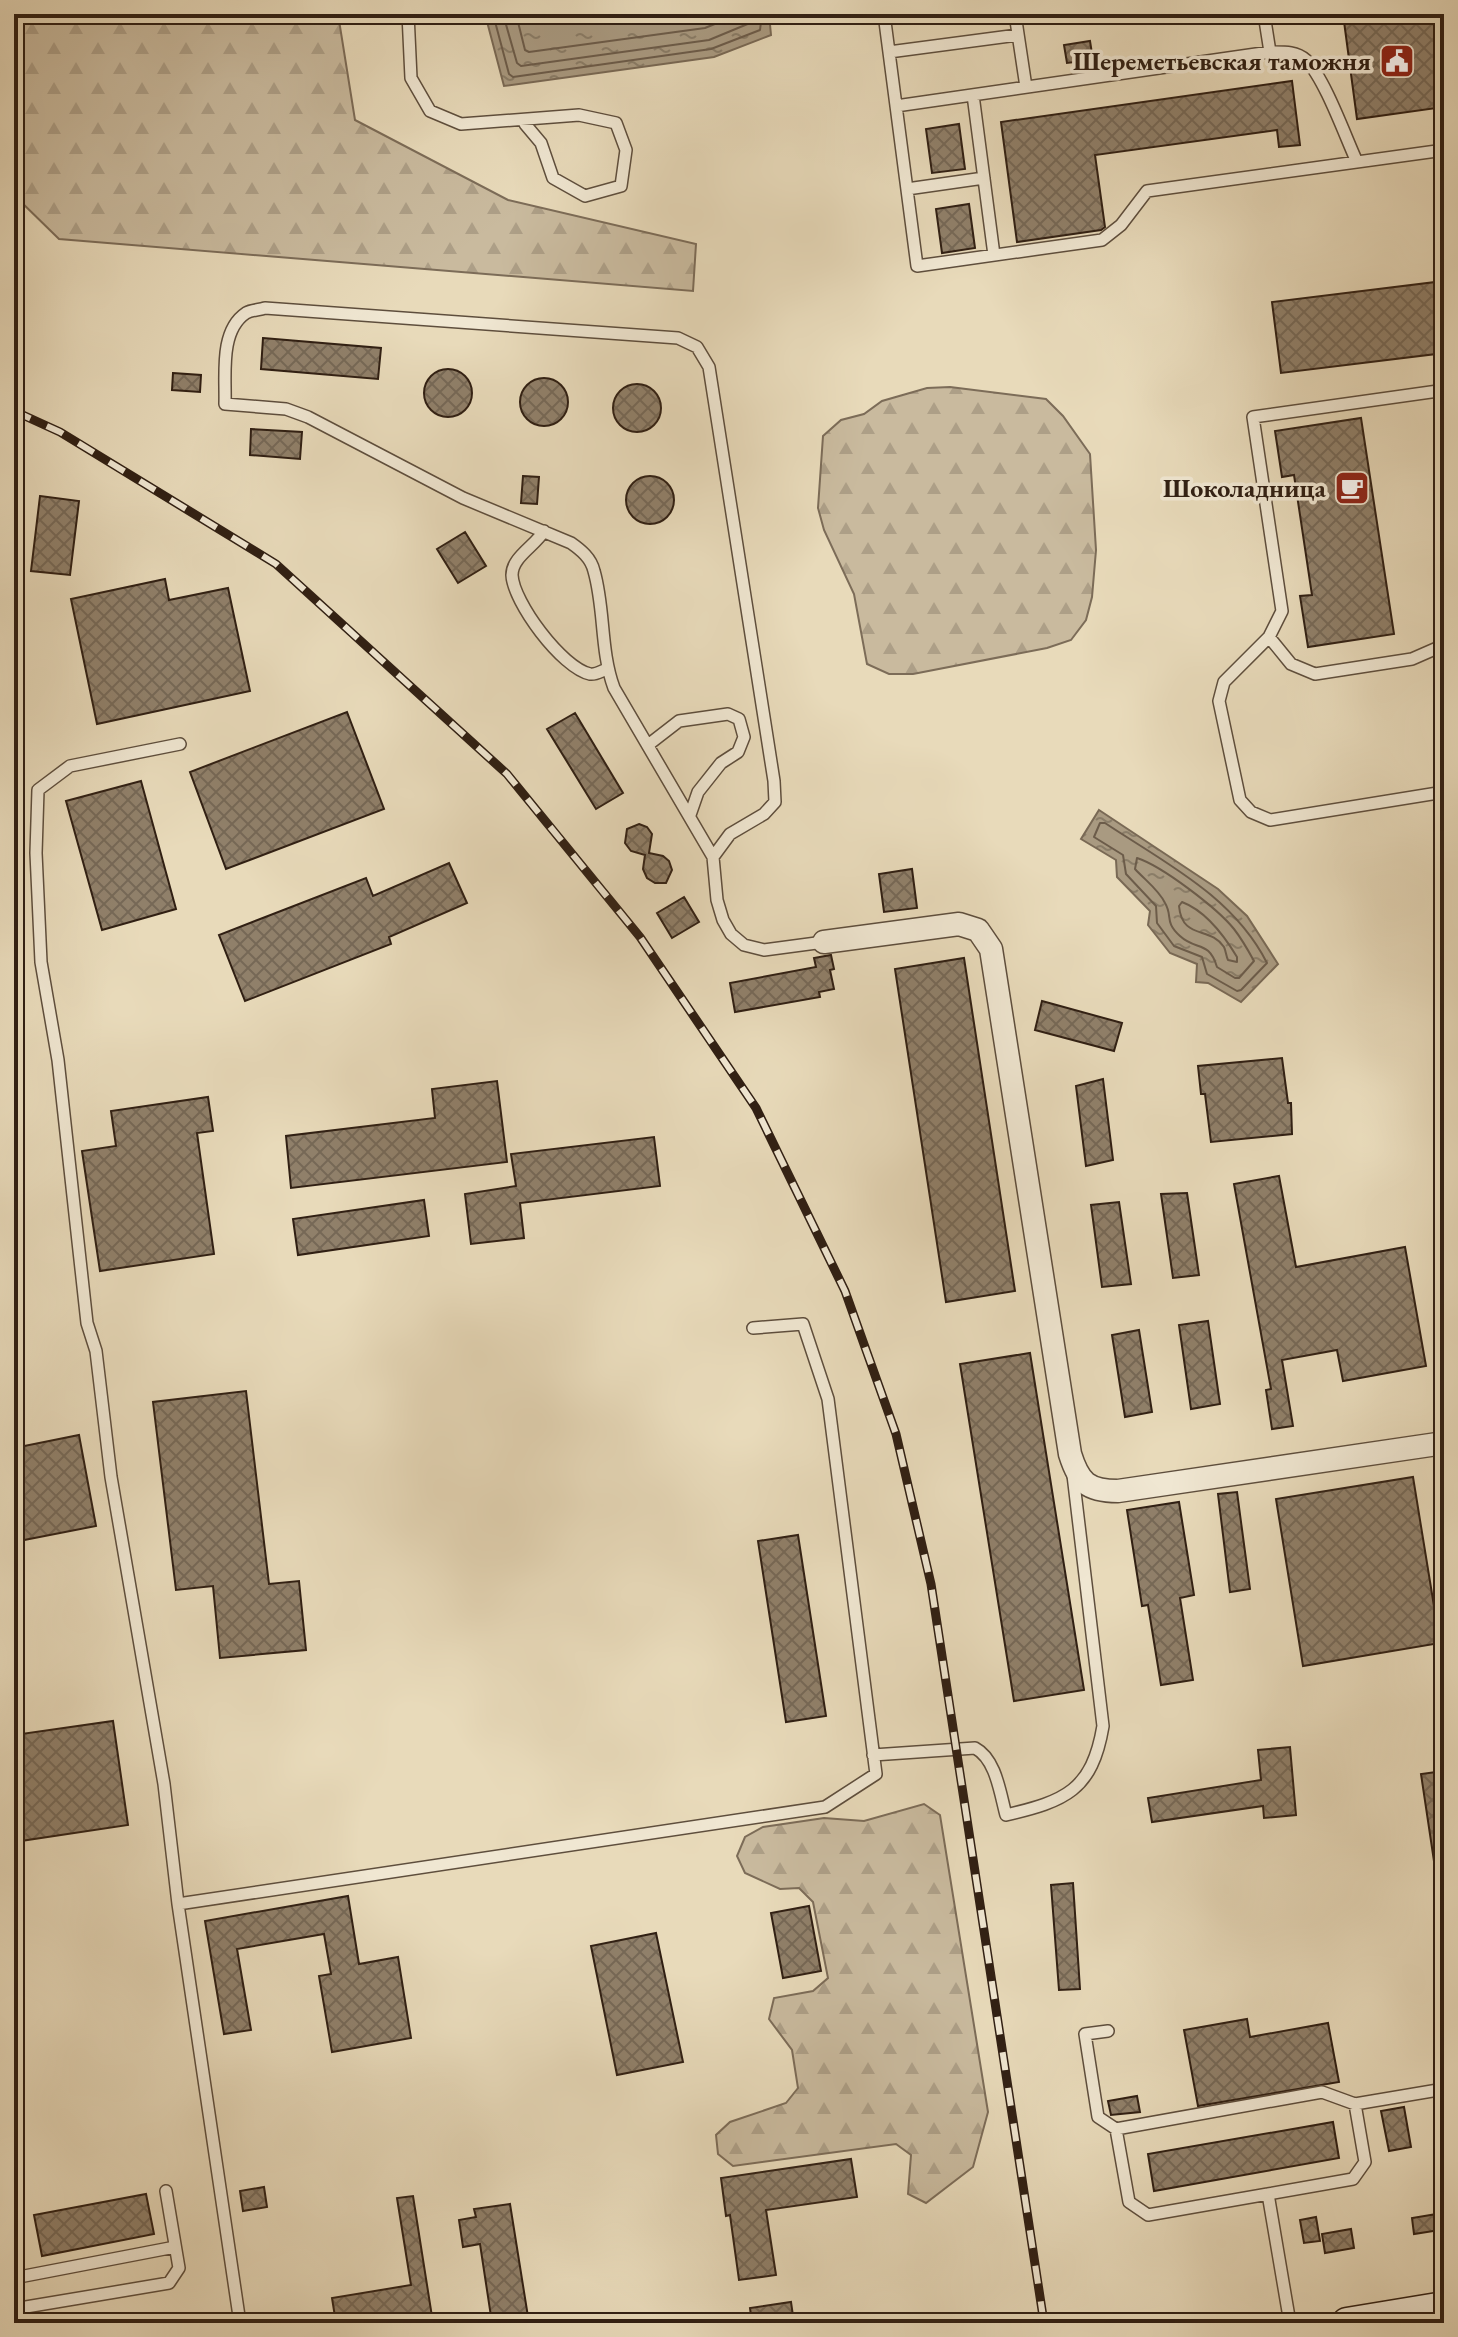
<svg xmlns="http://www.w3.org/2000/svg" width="1458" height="2337" font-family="'EB Garamond',serif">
	<defs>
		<pattern id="forest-firs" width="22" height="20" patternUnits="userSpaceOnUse" patternTransform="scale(2)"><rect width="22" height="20" fill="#c9ba9e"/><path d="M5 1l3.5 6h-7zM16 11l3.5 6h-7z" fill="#ad9f87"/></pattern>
		<pattern id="water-ripples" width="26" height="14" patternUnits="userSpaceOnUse" patternTransform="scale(2)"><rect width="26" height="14" fill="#a99a81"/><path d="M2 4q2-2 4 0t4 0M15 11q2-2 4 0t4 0" fill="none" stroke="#8a7d68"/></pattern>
		<pattern id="building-cross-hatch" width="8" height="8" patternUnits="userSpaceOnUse" patternTransform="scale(2)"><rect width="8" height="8" fill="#90806a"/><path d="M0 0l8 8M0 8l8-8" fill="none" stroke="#766856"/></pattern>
	</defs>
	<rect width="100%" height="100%" fill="#e8daba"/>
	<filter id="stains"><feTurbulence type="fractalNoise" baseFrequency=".0025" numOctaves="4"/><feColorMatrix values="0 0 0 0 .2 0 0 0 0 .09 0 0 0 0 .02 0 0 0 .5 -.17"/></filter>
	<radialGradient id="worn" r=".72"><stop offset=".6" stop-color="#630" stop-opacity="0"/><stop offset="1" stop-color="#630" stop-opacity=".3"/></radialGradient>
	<path fill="url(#forest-firs)" stroke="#7c6c58" stroke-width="2" d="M 14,14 L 338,14 L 355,120 L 508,200 L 696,244 L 693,291 L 59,239 L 14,195 Z
		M 950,387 L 1046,399 L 1063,416 L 1090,454 L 1096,550 L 1092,597 L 1086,620 L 1071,640 L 1047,648 L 913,674 L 889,674 L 867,664 L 854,594 L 824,530 L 818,508 L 823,436 L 841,420 L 864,414 L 882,401 L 927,388 Z
		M 924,1804 L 940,1815 L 988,2112 L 973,2167 L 926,2203 L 908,2194 L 911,2155 L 896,2144 L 733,2166 L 718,2154 L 716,2135 L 730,2122 L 786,2103 L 798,2088 L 792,2050 L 769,2019 L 774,1998 L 813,1991 L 828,1978 L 813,1902 L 799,1888 L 780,1889 L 745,1873 L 737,1856 L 745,1837 L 763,1827 L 824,1818 L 864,1821 Z"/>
	<path fill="url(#water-ripples)" stroke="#796955" stroke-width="2" d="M 485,14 L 769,14 L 771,35 L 714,57 L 504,86 Z
		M 1099,810 L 1218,889 L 1247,916 L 1278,964 L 1241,1002 L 1208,983 L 1196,982 L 1197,964 L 1170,953 L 1148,925 L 1150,911 L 1117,877 L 1116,860 L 1081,839 Z"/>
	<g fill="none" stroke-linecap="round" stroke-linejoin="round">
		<path stroke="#6c5c4a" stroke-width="2" d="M 493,14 L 509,74 L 513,77 L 711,49 L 760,30 L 762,14
			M 503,14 L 517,63 L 521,66 L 709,40 L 750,23 L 752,14
			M 516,14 L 525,50 L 529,52 L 705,28 L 739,14
			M 1100,823 L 1105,823 C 1165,863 1233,896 1267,963 L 1241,990 L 1237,991 L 1207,974 L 1202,957 L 1174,946 L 1157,923 L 1156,906 L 1126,874 L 1123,855 L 1094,837 Z
			M 1137,858 C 1162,866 1217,908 1234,929 C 1241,938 1248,950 1254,961 L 1239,978 L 1235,978 L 1217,967 C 1209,940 1196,951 1180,936 C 1164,922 1173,916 1165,903 C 1159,890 1145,880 1135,869 Z
			M 1182,902 C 1206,911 1225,937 1237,957 L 1237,962 L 1228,960 C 1226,956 1226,951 1224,947 C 1210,926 1182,940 1179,906 Z"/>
	</g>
	<path fill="url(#building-cross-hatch)" stroke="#301f13" stroke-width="2" d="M 1343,14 L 1444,14 L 1444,107 L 1357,119 Z
		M 1090,41 L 1093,60 L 1067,63 L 1064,45 Z
		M 1292,81 L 1300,145 L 1279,147 L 1277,130 L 1095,155 L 1105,227 L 1101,230 L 1017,242 L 1001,122 Z
		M 959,124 L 965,169 L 932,173 L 926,129 Z
		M 969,204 L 975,248 L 942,253 L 936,209 Z
		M 1444,281 L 1444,353 L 1281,373 L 1272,302 Z
		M 263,338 L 381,348 L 378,379 L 261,369 Z
		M424 393a24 24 0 1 1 48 0a24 24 0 1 1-48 0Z
		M 173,373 L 201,375 L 200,392 L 172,390 Z
		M520 402a24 24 0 1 1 48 0a24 24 0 1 1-48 0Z
		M613 408a24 24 0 1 1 48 0a24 24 0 1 1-48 0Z
		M 1361,418 L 1394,634 L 1308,647 L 1300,596 L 1312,595 L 1294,475 L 1282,477 L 1275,431 Z
		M 251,429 L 302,432 L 300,459 L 250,455 Z
		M626 500a24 24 0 1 1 48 0a24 24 0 1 1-48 0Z
		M 523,476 L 539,477 L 537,504 L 521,503 Z
		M 40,496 L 79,501 L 70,575 L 31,571 Z
		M 465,532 L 486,566 L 458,583 L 437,549 Z
		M 165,579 L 169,600 L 228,588 L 250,691 L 97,724 L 71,599 Z
		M 347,712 L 384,809 L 226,869 L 190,772 Z
		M 575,713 L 623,793 L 596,809 L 547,729 Z
		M 141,781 L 176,909 L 102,930 L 66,801 Z
		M 639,824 L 647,827 L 652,834 L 649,853 L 663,856 L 669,861 L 672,870 L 666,883 L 655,883 L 647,878 L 643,869 L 645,855 L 631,851 L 625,843 L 627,829 Z
		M 449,863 L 467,903 L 389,937 L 391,944 L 245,1001 L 219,935 L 366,878 L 373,896 Z
		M 912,869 L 917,908 L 884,912 L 879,874 Z
		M 684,897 L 699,922 L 672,938 L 657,913 Z
		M 831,955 L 834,969 L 830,970 L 834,989 L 819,992 L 820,997 L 735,1012 L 730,983 L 816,967 L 814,958 Z
		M 964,958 L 1015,1291 L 946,1302 L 895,969 Z
		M 1042,1001 L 1122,1023 L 1114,1051 L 1035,1030 Z
		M 1282,1058 L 1288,1103 L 1291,1103 L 1292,1134 L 1211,1142 L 1205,1094 L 1201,1094 L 1198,1066 Z
		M 1103,1079 L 1113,1160 L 1086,1166 L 1076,1086 Z
		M 497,1081 L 507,1162 L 291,1188 L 286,1136 L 435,1118 L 432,1089 Z
		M 208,1097 L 213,1131 L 197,1133 L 214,1254 L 100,1271 L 82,1151 L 116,1146 L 111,1111 Z
		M 654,1137 L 660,1186 L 520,1203 L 524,1238 L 471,1244 L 465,1194 L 516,1186 L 511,1154 Z
		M 1279,1176 L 1296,1267 L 1405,1247 L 1426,1366 L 1343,1381 L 1337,1350 L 1282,1360 L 1293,1426 L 1272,1429 L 1266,1390 L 1271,1389 L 1234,1184 Z
		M 1187,1193 L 1199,1275 L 1173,1278 L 1161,1194 Z
		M 424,1200 L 429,1236 L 298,1255 L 293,1219 Z
		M 1119,1202 L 1131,1284 L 1102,1287 L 1091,1205 Z
		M 1208,1321 L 1220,1404 L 1191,1409 L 1179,1325 Z
		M 1139,1330 L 1152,1412 L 1125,1417 L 1112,1335 Z
		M 1030,1353 L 1084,1690 L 1014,1701 L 960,1364 Z
		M 246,1391 L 269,1584 L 299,1581 L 306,1650 L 220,1658 L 213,1586 L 176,1590 L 153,1402 Z
		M 79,1435 L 96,1526 L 14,1542 L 14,1448 Z
		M 1413,1477 L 1440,1643 L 1303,1666 L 1276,1499 Z
		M 1237,1492 L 1250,1589 L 1230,1592 L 1218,1494 Z
		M 1179,1502 L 1194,1595 L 1180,1598 L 1193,1680 L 1161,1685 L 1148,1605 L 1142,1606 L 1127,1510 Z
		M 798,1535 L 826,1716 L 786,1722 L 758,1541 Z
		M 113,1721 L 128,1825 L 14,1842 L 14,1735 Z
		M 1290,1747 L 1296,1815 L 1264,1818 L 1263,1806 L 1152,1822 L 1148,1798 L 1261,1780 L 1258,1750 Z
		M 1444,1771 L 1444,1867 L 1435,1868 L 1421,1774 Z
		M 1073,1883 L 1080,1989 L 1059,1990 L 1051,1885 Z
		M 348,1896 L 359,1964 L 398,1957 L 411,2038 L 332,2052 L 319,1976 L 331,1974 L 324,1934 L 237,1949 L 251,2030 L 224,2034 L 205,1921 Z
		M 809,1906 L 821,1971 L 783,1978 L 771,1913 Z
		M 656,1933 L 683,2062 L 617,2075 L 591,1946 Z
		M 1247,2019 L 1250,2037 L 1328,2023 L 1339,2082 L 1198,2106 L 1184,2030 Z
		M 1137,2096 L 1140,2112 L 1111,2115 L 1108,2101 Z
		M 1404,2107 L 1411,2147 L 1389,2151 L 1381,2111 Z
		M 1333,2122 L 1339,2158 L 1154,2191 L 1148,2154 Z
		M 851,2159 L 857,2197 L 766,2210 L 776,2275 L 739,2280 L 730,2215 L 726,2216 L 721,2178 Z
		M 264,2187 L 267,2207 L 243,2211 L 240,2191 Z
		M 146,2194 L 154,2234 L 42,2256 L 34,2215 Z
		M 413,2196 L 433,2323 L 336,2323 L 332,2298 L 411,2285 L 397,2198 Z
		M 510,2204 L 529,2323 L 492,2323 L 480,2244 L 463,2247 L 459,2220 L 476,2217 L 474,2209 Z
		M 1437,2214 L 1440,2230 L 1414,2234 L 1412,2218 Z
		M 1316,2217 L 1320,2241 L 1304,2243 L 1300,2220 Z
		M 1351,2229 L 1354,2248 L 1325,2253 L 1322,2234 Z
		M 791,2302 L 794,2323 L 752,2323 L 750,2308 Z"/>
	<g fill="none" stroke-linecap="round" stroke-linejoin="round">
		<g stroke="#5e4e3d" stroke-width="14">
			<path id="lane" d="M 408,14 L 411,78 L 430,111 L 461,124 L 579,115 L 616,123 L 626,150 L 621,186 L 585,196 L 553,178 L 541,143 L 525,124
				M 884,14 L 917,266 L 1102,240 L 1121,225 L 1147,191 L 1444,150
				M 1015,14 L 1026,87
				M 889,52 L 1018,35
				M 1270,52 C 1283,52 1296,51 1306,60 C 1325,79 1345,136 1357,162
				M 973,95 L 994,255
				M 896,106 L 1270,52 L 1264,14
				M 907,189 L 984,178
				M 1438,391 L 1253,417 L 1282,611 L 1269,637 L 1224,682 L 1219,701 L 1240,800 L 1251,812 L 1270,820 L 1444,792
				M 544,531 C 535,546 512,557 512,575 C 513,602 562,668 590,674 C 596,675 601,671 607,669
				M 1269,637 L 1291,664 L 1315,674 L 1412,659 L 1444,645
				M 648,745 L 679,721 L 728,714 L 739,719 L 744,737 L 738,752 L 721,763 L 698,792 L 690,815
				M 713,857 L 730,834 L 764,814 L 775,802 L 774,781 L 709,367 L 697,347 L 678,338 L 265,308 C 259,310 251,310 246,313 C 219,331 226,376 225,404 L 286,409 L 308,417 L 463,498 L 571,543 C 581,550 591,558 594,571 C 605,609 600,650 614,688 L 713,857 L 717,900 L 723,920 L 731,934 L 744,945 L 764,950 L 824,942
				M 873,1755 L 975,1748 C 996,1759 1000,1793 1006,1815 C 1065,1801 1092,1791 1103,1726 L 1073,1475
				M 178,1904 L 164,1784 L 111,1477 L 96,1351 L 87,1323 L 58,1060 L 41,962 L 36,853 L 38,790 L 70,766 L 180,744
				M 1108,2031 L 1085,2034 L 1098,2117 L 1116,2129
				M 1268,2194 L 1148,2215 L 1129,2202 L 1116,2129 L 1322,2092 L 1355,2104
				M 14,2278 L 175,2247
				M 14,2309 L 169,2283 L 179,2268 L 166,2191
				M 240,2323 L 178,1904 L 825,1807 L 876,1774 L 828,1399 L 803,1324 L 753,1328
				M 1290,2323 L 1268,2194 L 1353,2179 L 1365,2162 L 1355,2104 L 1444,2089"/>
		</g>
		<g stroke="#5e4e3d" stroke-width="25">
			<path id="street" d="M 824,942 L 959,924 L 978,930 L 991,949 L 1070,1454 C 1079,1483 1088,1491 1118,1491 L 1444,1443"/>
		</g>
		<g stroke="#301f13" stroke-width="33">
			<path id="secondary" d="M 1347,2323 L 1444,2307"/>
		</g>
		<use href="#lane" stroke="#f0e7d2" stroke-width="11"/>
		<use href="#street" stroke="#f0e7d2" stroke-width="22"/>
		<use href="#secondary" stroke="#f0e7d2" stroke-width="30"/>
		<g stroke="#301f13" stroke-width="9">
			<path id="rail" d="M 14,411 L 60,432 L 276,564 L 507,774 L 640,937 L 756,1108 L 845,1291 L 896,1434 L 931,1584 L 1044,2323"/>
		</g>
		<use href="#rail" stroke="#f0e7d2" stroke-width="6" stroke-dasharray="18" stroke-linecap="butt"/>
	</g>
	<defs>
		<g id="civic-square" transform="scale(1.8)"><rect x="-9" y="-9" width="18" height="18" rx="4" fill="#8f2418" stroke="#f0e7d2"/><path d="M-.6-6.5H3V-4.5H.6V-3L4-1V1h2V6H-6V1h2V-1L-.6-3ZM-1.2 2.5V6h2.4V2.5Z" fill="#fff"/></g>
		<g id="cafe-square" transform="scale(1.8)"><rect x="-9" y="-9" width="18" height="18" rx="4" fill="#8f2418" stroke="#f0e7d2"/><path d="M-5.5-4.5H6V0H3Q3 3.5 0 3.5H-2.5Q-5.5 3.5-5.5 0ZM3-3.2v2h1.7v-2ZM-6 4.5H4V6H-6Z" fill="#fff"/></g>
	</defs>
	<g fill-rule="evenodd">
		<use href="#civic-square" x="1397" y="61"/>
		<use href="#cafe-square" x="1352" y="488"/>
	</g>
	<g text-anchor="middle" stroke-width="7" stroke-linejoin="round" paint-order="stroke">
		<g font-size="26" font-weight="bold" fill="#301f13" stroke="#f0e7d2" text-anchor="end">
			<text x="1371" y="70">Шереметьевская таможня</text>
			<text x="1326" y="497">Шоколадница</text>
		</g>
	</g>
	<rect width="1458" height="2337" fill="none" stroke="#e8daba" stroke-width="48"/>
	<rect x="16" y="16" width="1426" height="2305" fill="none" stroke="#301f13" stroke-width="4"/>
	<rect x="24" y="24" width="1410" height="2289" fill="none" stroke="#301f13" stroke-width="2"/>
	<rect width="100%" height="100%" filter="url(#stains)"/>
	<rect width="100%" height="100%" fill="url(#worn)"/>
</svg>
